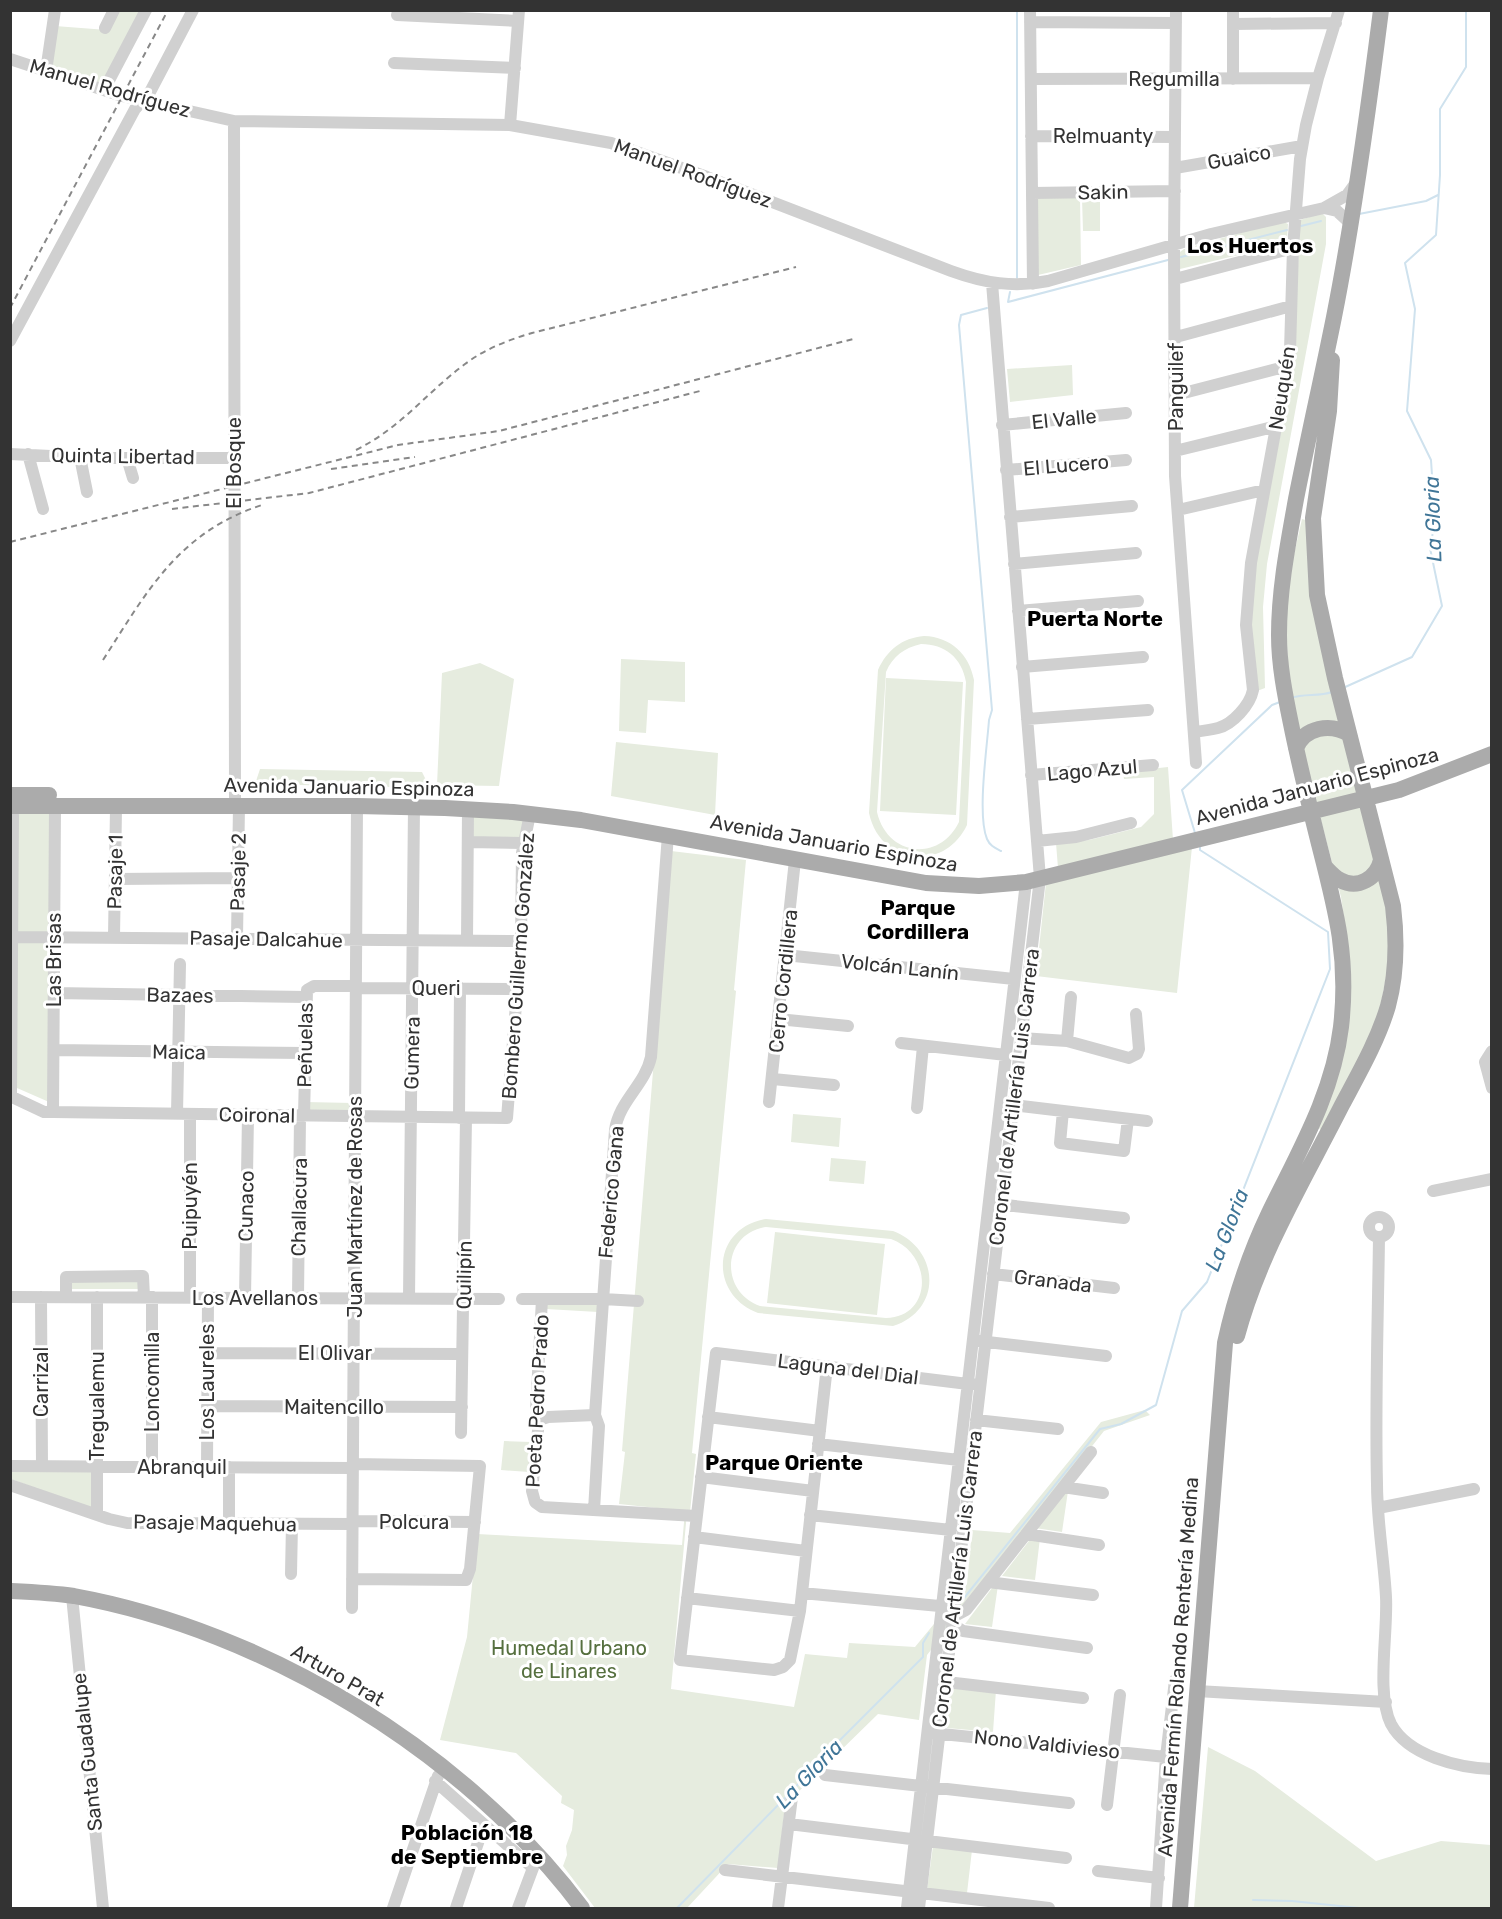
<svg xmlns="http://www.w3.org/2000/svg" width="1502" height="1919" font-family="Rubik,sans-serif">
	<rect width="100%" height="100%" fill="#fff"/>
	<path fill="#e6ecdf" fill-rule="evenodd" d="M 118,11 L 141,11 L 102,83 L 49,68 L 55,26 L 107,30 Z
		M 1080,197 L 1081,265 L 1038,275 L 1036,198 Z
		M 1100,197 L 1100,231 L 1083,231 L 1082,198 Z
		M 1322,213 L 1326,217 L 1326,244 L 1267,564 L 1263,607 L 1265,688 L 1257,691 L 1251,619 L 1254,575 L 1294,360 L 1300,220 Z
		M 1282,221 L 1288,224 L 1287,241 L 1280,245 L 1180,269 L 1180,252 L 1184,249 Z
		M 1072,365 L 1073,395 L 1010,402 L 1007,369 Z
		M 1302,519 L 1309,521 L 1385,884 L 1389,962 L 1377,1023 L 1323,1134 L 1319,1128 L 1348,946 L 1341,897 L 1311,782 L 1289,681 L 1285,609 L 1292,563 Z
		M 924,636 C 951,637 969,654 974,680 L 967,825 C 944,873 880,865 869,813 L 878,670 C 887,650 902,638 924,636 ZM 921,644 C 945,644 962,658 966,682 L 959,822 C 939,863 887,856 877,812 L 886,672 C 893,656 904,648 921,644 Z
		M 621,659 L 685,662 L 685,702 L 648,700 L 646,733 L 619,731 Z
		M 480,663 L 514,679 L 499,786 L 437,785 L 442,673 Z
		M 886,678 L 963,682 L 956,815 L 880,811 Z
		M 616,742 L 718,753 L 715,815 L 611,796 Z
		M 1168,767 L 1173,840 L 1058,868 L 1056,843 L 1089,840 L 1141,827 L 1154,814 L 1154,777 L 1124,779 L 1123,772 Z
		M 260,769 L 422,772 L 430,788 L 255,784 Z
		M 472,812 L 528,816 L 521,841 L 470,840 Z
		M 17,814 L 49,814 L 49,1102 L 17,1088 Z
		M 1192,847 L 1177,993 L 1036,976 L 1046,883 Z
		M 671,851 L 746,860 L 734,990 L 736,991 L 692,1453 L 696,1454 L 690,1512 L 687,1512 L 671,1689 L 794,1707 L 805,1654 L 847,1658 L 849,1643 L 915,1647 L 967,1584 L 972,1530 L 1010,1533 L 1101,1422 L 1145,1410 L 1150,1415 L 1104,1431 L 927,1655 L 919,1720 L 878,1714 L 785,1805 L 778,1868 L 728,1864 L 687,1908 L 595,1908 L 563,1866 L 567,1855 L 566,1846 L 572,1830 L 574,1810 L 561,1803 L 562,1796 L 516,1753 L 440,1740 L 467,1637 L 477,1534 L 682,1545 L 685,1511 L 619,1504 L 625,1452 L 622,1451 Z
		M 305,1102 L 353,1103 L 354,1114 L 306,1114 Z
		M 793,1114 L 841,1118 L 839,1147 L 791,1142 Z
		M 831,1158 L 866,1161 L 864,1184 L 829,1181 Z
		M 766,1219 L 893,1231 C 940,1249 943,1310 893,1326 L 758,1313 C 708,1294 712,1228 766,1219 ZM 766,1227 L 891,1239 C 933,1254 933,1317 886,1318 L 760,1306 C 719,1291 722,1234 766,1227 Z
		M 775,1232 L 885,1244 L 877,1315 L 767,1303 Z
		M 71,1279 L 141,1279 L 141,1289 L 71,1289 Z
		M 599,1302 L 598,1312 L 546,1309 L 546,1303 Z
		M 504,1441 L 531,1442 L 529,1472 L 501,1470 Z
		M 10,1468 L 91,1468 L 92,1509 L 11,1479 Z
		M 1064,1490 L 1068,1491 L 1062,1532 L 1035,1528 Z
		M 1032,1537 L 1040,1538 L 1035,1580 L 1002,1576 Z
		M 995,1584 L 998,1585 L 992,1627 L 965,1624 Z
		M 950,1686 L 996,1690 L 993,1732 L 947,1728 Z
		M 1208,1747 L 1255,1771 L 1376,1861 L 1441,1841 L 1491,1845 L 1491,1908 L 1194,1908 Z
		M 933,1846 L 972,1850 L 967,1893 L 927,1890 Z"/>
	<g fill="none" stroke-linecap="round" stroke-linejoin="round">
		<path stroke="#cfe2ee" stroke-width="2" d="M 1359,214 L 1426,201 L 1438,195
			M 1301,226 L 1321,221
			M 1181,257 L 1287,230
			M 1017,278 L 1017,10
			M 1010,292 L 1008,302 L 1168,260
			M 987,308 L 961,315 L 959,325 L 992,710 L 989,720 C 987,748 977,815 987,839 C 990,846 995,848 1001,851
			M 1343,688 L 1412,657 L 1442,606 L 1430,548 L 1435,521 L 1431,460 L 1407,411 L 1415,309 L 1405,263 L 1436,235 L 1440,175 L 1440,109 L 1466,67 L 1466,10
			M 1291,698 C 1305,693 1318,697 1332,692
			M 1195,833 L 1182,790 L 1272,705 L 1280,702
			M 964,1598 L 1100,1429 L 1121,1424 L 1156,1405 L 1182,1311 L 1207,1282 L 1330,969 L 1328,932 L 1200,850 L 1200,847
			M 790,1793 L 824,1756 L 923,1657 L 923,1643 L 929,1633
			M 1253,1900 L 1292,1901 L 1359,1908
			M 677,1908 L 786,1797"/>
		<path stroke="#d0d0d0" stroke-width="12" d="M 1030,10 L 1033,284
			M 1176,10 L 1174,246 L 1175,476 L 1196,763
			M 1233,10 L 1233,79
			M 397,15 L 518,21
			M 1030,22 L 1176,23
			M 1233,24 L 1336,23
			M 105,28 L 114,10
			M 10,59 L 122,96 L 234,121 L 510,125 L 611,143 L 707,177 L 951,271 C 984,283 1014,288 1048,281 L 1211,234 L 1324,208 L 1347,195 L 1355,184
			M 394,63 L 515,68
			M 46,71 L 55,10
			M 1031,79 L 1318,78
			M 104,90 L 146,10
			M 234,121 L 235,805
			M 510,125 L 519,10
			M 1031,136 L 1175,137
			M 1175,168 L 1302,146
			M 1032,193 L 1175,191
			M 1324,208 L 1337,211 L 1350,223
			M 1175,279 L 1293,248
			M 1176,337 L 1291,306
			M 10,341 L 135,109 L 150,92 L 193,10
			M 1176,395 L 1288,366
			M 1002,425 L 1126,413
			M 1175,451 L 1277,426
			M 10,454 L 91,458 L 235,458
			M 28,454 L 43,509
			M 80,457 L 87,492
			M 127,458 L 133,478
			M 1006,470 L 1126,460
			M 1178,510 L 1264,490
			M 1010,517 L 1132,506
			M 1014,564 L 1136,553
			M 1018,611 L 1138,601
			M 1022,667 L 1143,657
			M 1027,719 L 1148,710
			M 1194,732 C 1202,731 1210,730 1218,728 C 1233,724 1250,705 1253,690 L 1246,625 L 1251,563 L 1290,351 L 1293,248 L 1300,159 L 1306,125 L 1318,78 L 1339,10
			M 1031,775 L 1153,765
			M 1037,841 L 1076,837 L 1131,823
			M 468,842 L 523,843
			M 115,879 L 238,878
			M 12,937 L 521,941
			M 114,937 L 116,808
			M 237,938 L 239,805
			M 467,941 L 468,809
			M 785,955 L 1014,979
			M 356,988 L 516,989
			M 54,993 L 306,997
			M 778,1019 L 848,1026
			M 1021,1038 L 1067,1041 L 1129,1058 L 1137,1054 L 1139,1049 L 1136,1014
			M 1067,1041 L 1071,997
			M 901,1043 L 1006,1055
			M 54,1050 L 305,1053
			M 1492,1051 L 1485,1062 L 1492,1088
			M 773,1079 L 834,1085
			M 10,1096 L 44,1112 L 53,1112 L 507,1118 L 521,941 L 522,853 L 530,814
			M 11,1096 L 13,815
			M 769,1102 L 795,860
			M 1013,1105 L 1147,1121
			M 917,1108 L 923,1046
			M 1063,1111 L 1060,1143 L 1124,1151 L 1128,1119
			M 53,1112 L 55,807
			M 177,1114 L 180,964
			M 304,1116 L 307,990 L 314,986 L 356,986
			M 459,1118 L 460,988
			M 1433,1191 L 1492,1179
			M 996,1204 L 1124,1218
			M1369 1227a10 10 0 1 1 20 0a10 10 0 1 1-20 0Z
			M 1379,1237 C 1378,1319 1375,1402 1377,1484 C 1377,1522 1384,1560 1386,1597 C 1388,1632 1376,1694 1391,1724 C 1408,1756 1459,1768 1492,1769
			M 993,1274 L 1114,1288
			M 10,1297 L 499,1299
			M 41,1297 L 42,1466
			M 66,1297 L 66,1277 L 143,1276 L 144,1297
			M 97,1297 L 97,1514
			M 152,1297 L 152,1467
			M 190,1298 L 190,1114
			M 245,1298 L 248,1115
			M 298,1298 L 300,1116
			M 409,1299 L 414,807
			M 522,1299 L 603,1299 L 638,1301
			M 542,1299 L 536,1410 L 539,1420 L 532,1491 L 535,1502 L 542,1507 L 696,1516
			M 979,1341 L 1106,1356
			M 207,1353 L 462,1354
			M 827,1366 L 800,1611 L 790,1660 L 783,1667 L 774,1670 L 680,1660 L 716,1353 L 968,1384 L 973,1384
			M 207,1406 L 462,1407
			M 708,1417 L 820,1431
			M 539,1420 L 548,1417 L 595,1415
			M 976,1420 L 1058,1429
			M 461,1433 L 466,1118
			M 818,1444 L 959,1460
			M 10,1466 L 353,1468
			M 207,1467 L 208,1298
			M 701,1477 L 813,1491
			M 10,1485 L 109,1519 L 127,1523 L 353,1524
			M 1063,1487 L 1103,1493
			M 1378,1508 L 1474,1489
			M 594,1510 L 599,1426 L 595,1415 L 615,1130 C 619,1101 645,1085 651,1057 L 668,835
			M 810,1515 L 951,1530
			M 353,1521 L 475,1522
			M 229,1524 L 229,1467
			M 1026,1534 L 1099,1545
			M 694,1537 L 806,1551
			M 291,1574 L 292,1524
			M 352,1579 L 466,1580 L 470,1569 L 480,1466 L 353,1464
			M 988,1582 L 1093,1595
			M 802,1593 L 950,1607
			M 72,1596 L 103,1908
			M 687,1598 L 800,1611
			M 352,1608 L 357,806
			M 953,1617 L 966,1610 L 1091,1452
			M 952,1624 L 963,1631 L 1087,1648
			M 938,1681 L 1083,1698
			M 1197,1691 L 1386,1702
			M 932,1733 L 1166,1757
			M 825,1775 L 1069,1803
			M 435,1781 L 533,1868 L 518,1908
			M 1107,1805 L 1120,1695
			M 789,1824 L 1066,1858
			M 725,1870 L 1049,1908
			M 1098,1871 L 1159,1878
			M 393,1908 L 438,1776
			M 456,1908 L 484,1825
			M 778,1908 L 792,1797
			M 907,1908 L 1026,882
			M 919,1908 L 1040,878 L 992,283
			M 1156,1908 L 1166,1757 L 1175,1680"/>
		<path stroke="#ababab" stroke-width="16" d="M 1296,748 C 1305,727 1330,723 1349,734
			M 10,795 L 49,795
			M 10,806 L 357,806 L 445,808 L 513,812 L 581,820 L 926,883 L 979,886 L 1026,882 L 1399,790 L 1492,754
			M 1325,867 C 1330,872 1334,877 1340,880 C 1358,890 1377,878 1381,860
			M 1237,1336 C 1259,1254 1304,1180 1342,1105 C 1359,1073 1378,1040 1388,1006 C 1397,973 1397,939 1393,906 L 1335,678 L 1317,595 L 1313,518 L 1329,411 L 1332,360
			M 10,1591 C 31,1592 53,1593 74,1596 C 266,1631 465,1752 582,1908
			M 1180,1908 L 1225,1343 C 1235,1297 1249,1255 1269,1213 C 1298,1153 1333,1094 1341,1027 C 1349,958 1336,910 1319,844 C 1309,804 1299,764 1291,724 C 1285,695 1279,665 1279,635 C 1279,589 1288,544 1296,499 C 1308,438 1322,377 1334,317 C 1354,216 1368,113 1381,10"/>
		<path stroke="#888" stroke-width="2" stroke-dasharray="6 4.5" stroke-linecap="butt" d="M 10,308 L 168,10
			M 356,450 C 402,427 426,393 465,364 C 485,349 508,340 532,333 L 796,267
			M 331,469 L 415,457
			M 172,509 L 309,493 L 700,391
			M 10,542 L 398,445 L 499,431 L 853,339
			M 103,660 C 148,590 179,531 265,504"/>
	</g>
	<g text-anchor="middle" stroke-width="6" stroke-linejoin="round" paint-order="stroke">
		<g font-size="20" fill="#333" stroke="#fff">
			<text x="1174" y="86">Regumilla</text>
			<text transform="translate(110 88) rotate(16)" y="7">Manuel Rodríguez</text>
			<text x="1103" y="143">Relmuanty</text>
			<text transform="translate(1239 157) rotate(-10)" y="7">Guaico</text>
			<text transform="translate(693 173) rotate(20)" y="7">Manuel Rodríguez</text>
			<text transform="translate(1103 192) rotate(-1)" y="7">Sakin</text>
			<text transform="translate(1176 387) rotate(-90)" y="7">Panguilef</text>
			<text transform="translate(1282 388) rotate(-81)" y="7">Neuquén</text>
			<text transform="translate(1064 419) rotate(-6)" y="7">El Valle</text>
			<text transform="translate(123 456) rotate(1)" y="7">Quinta Libertad</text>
			<text transform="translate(234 463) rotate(-90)" y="7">El Bosque</text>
			<text transform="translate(1066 465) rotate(-5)" y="7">El Lucero</text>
			<text transform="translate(1092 770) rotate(-5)" y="7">Lago Azul</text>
			<text transform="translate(1317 786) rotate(-15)" y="7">Avenida Januario Espinoza</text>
			<text transform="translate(349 787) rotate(1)" y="7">Avenida Januario Espinoza</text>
			<text transform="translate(834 843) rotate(10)" y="7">Avenida Januario Espinoza</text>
			<text transform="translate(115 872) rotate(-89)" y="7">Pasaje 1</text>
			<text transform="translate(238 872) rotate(-89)" y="7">Pasaje 2</text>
			<text transform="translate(266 939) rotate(1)" y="7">Pasaje Dalcahue</text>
			<text transform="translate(54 960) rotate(-90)" y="7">Las Brisas</text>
			<text transform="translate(518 966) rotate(-86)" y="7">Bombero Guillermo González</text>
			<text transform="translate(900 967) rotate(6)" y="7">Volcán Lanín</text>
			<text transform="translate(783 981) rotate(-84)" y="7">Cerro Cordillera</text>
			<text x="436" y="995">Queri</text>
			<text transform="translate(180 995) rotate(1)" y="7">Bazaes</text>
			<text transform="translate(305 1045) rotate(-89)" y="7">Peñuelas</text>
			<text transform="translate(179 1052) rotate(1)" y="7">Maica</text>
			<text transform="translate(412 1053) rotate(-89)" y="7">Gumera</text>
			<text transform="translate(1014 1097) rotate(-83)" y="7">Coronel de Artillería Luis Carrera</text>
			<text transform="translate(257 1115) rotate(1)" y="7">Coironal</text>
			<text transform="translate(611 1192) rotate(-85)" y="7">Federico Gana</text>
			<text transform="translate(190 1206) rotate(-90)" y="7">Puipuyén</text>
			<text transform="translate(246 1206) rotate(-89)" y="7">Cunaco</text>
			<text transform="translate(299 1207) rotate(-89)" y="7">Challacura</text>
			<text transform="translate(355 1207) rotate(-90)" y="7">Juan Martínez de Rosas</text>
			<text transform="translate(464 1275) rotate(-89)" y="7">Quilipín</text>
			<text transform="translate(1053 1281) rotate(7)" y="7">Granada</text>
			<text x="255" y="1305">Los Avellanos</text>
			<text x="335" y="1360">El Olivar</text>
			<text transform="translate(848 1369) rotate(7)" y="7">Laguna del Dial</text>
			<text transform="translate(41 1382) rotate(-90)" y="7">Carrizal</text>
			<text transform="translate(152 1382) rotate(-90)" y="7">Loncomilla</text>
			<text transform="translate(207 1382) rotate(-90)" y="7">Los Laureles</text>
			<text transform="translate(537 1401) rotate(-87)" y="7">Poeta Pedro Prado</text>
			<text transform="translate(97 1406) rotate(-90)" y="7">Tregualemu</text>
			<text x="334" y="1414">Maitencillo</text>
			<text x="182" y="1474">Abranquil</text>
			<text x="414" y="1529">Polcura</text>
			<text transform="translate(215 1523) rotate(1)" y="7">Pasaje Maquehua</text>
			<text transform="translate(957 1579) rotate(-83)" y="7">Coronel de Artillería Luis Carrera</text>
			<text transform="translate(1178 1667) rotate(-86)" y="7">Avenida Fermín Rolando Rentería Medina</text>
			<text transform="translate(338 1675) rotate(30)" y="7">Arturo Prat</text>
			<text transform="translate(1047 1744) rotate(6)" y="7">Nono Valdivieso</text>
			<text transform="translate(87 1752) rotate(-96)" y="7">Santa Guadalupe</text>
		</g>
		<g font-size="20" fill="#56703f" stroke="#fff">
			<text x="569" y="1655">Humedal Urbano<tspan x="569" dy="23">de Linares</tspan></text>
		</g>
		<g font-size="21" font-weight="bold" fill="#000" stroke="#fff">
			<text x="1250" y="253">Los Huertos</text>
			<text x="1095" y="626">Puerta Norte</text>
			<text x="918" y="915">Parque<tspan x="918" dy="24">Cordillera</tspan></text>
			<text x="784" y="1470">Parque Oriente</text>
			<text x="467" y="1840">Población 18<tspan x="467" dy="24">de Septiembre</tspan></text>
		</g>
		<g font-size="21" font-style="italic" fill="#3f7597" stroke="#fff">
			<text transform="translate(1433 519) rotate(-92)" y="7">La Gloria</text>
			<text transform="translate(1227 1230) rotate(-69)" y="7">La Gloria</text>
			<text transform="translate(809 1774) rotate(-46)" y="7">La Gloria</text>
		</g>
	</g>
	<rect width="1502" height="1919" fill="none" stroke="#333333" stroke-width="24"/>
</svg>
